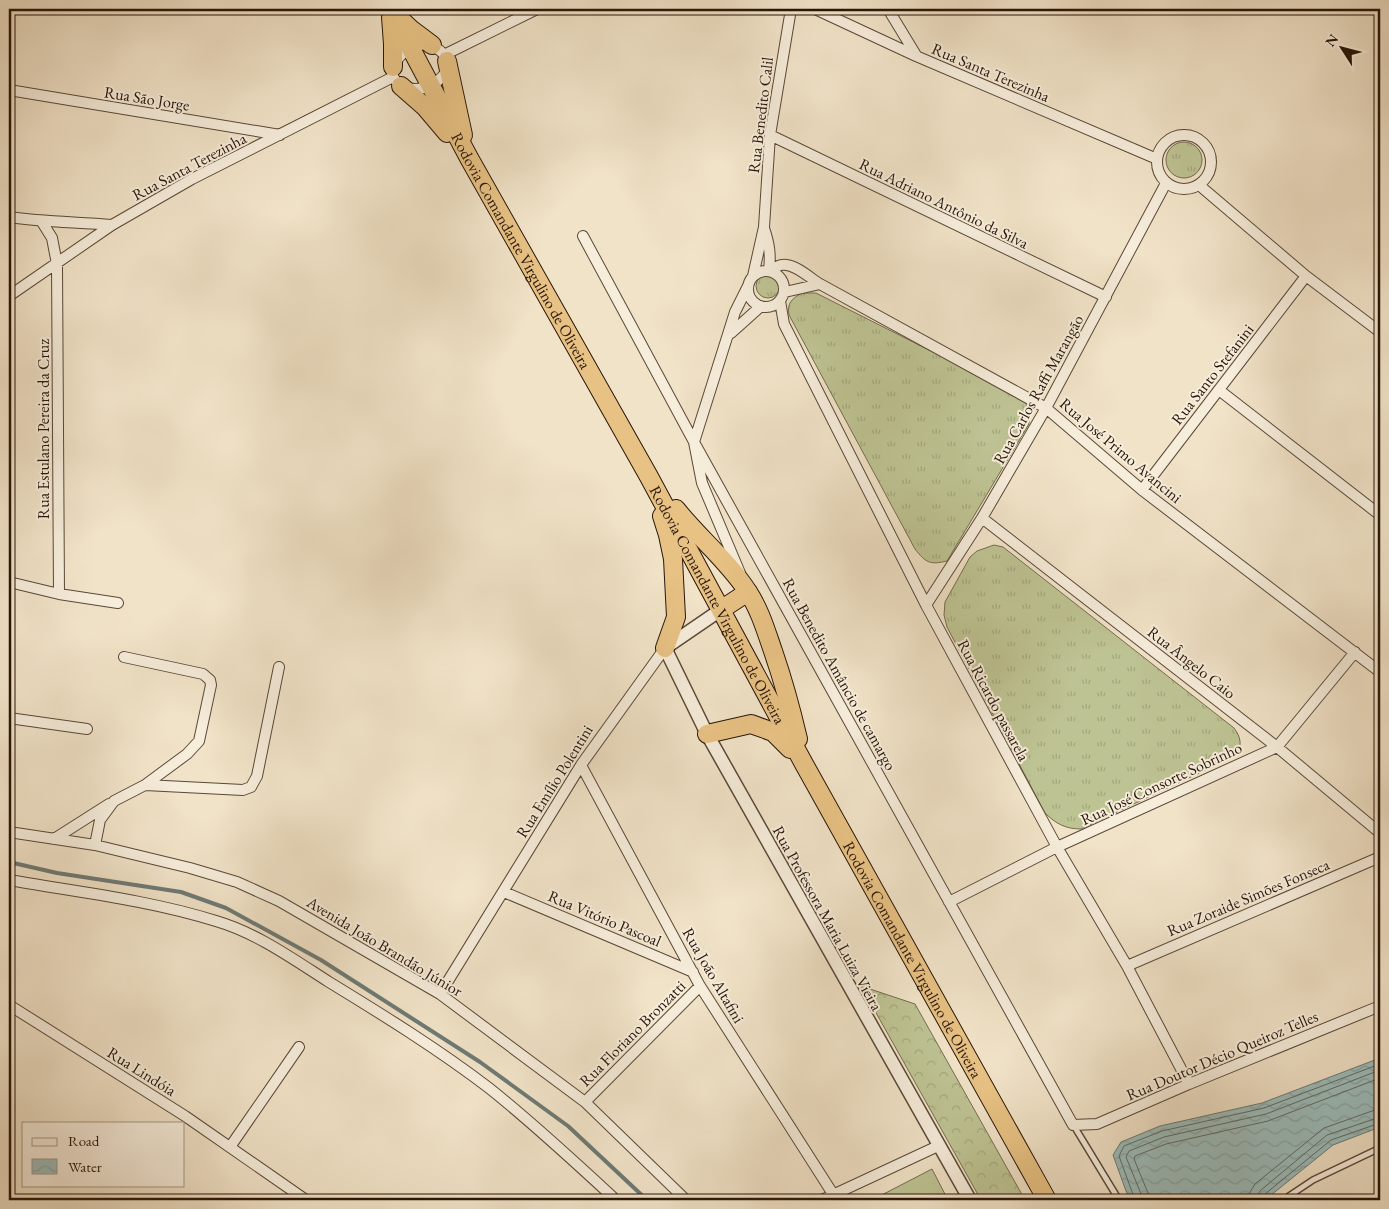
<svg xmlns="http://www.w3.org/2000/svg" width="1389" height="1209" font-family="'EB Garamond',serif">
	<defs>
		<pattern id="grass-tufts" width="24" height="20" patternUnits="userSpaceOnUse" patternTransform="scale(1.25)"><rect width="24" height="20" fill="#bec393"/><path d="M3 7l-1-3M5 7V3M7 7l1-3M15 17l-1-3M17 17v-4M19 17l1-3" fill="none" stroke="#a3a77d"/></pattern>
		<pattern id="forest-crowns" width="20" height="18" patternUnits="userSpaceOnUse" patternTransform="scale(1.25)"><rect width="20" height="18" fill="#bec393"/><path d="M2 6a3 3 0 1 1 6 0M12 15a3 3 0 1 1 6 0" fill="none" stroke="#a3a77d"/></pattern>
		<pattern id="water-waves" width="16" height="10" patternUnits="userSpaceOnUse" patternTransform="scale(1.25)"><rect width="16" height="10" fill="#9cbdbc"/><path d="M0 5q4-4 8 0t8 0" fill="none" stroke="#86a2a0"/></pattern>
	</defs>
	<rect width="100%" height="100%" fill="#f1e3c8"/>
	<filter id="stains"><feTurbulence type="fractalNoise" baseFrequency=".004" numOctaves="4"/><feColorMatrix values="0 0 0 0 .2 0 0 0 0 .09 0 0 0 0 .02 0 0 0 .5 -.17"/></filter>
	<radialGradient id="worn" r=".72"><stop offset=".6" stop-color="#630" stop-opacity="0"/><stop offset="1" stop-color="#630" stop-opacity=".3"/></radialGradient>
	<path fill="url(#grass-tufts)" stroke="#736c4e" d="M1166 160a18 18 0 1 1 36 0a18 18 0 1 1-36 0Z
		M756 286a12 12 0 1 1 24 0a12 12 0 1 1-24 0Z
		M 801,293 L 816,293 L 1014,393 L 1028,405 L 1029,424 L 947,561 C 930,565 926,563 915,549 L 789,315 C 787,303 791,300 801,293 Z
		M 994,545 L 1003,547 L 1234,728 C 1241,737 1242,745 1237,755 L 1081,829 C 1066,829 1056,824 1045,813 L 947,627 L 944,615 L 945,602 L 970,557 L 977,551 Z"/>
	<path fill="url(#forest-crowns)" stroke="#736c4e" d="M 861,986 L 915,1004 L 1025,1200 L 981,1200 Z"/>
	<path fill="#bec393" stroke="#736c4e" d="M 932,1169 L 948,1200 L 872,1200 Z"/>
	<path fill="url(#water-waves)" stroke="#6e7a74" d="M 1380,1058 L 1380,1127 L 1333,1145 L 1265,1200 L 1131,1200 L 1126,1191 L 1113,1155 L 1121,1142 L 1160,1126 L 1262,1103 Z"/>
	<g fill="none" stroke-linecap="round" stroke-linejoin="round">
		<path stroke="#626962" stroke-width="1" d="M 1135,1200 L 1119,1156 L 1124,1146 L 1162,1131 L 1264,1108 L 1380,1064
			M 1142,1200 L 1141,1194 L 1126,1157 L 1129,1151 L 1164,1137 L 1266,1114 L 1380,1070
			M 1149,1200 L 1148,1193 L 1134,1159 L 1135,1156 L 1166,1144 L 1268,1121 L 1380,1078
			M 1249,1200 L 1250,1192 L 1255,1184 L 1324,1128 L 1372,1111 L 1380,1109
			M 1256,1200 L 1257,1195 L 1261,1190 L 1327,1135 L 1380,1117
			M 1263,1200 L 1265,1194 L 1331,1140 L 1380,1123"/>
		<path stroke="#6e7a74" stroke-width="4" d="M 9,862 L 57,873 L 181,892 L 226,908 L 321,960 L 480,1062 L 568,1126 L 647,1200"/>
		<g stroke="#5a4838" stroke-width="8">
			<path id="service" d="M 1074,1126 L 1119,1200
				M 1283,1200 L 1313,1180 L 1380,1148"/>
		</g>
		<g stroke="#5a4838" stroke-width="12">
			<path id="minor" d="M 815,9 L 916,56 L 1157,159
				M 888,9 L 916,55
				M 424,44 C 440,46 456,61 442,77 C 429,91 404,95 393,77 C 391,60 407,46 424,44 Z
				M 444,55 L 537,9
				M 9,90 L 280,135
				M 770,135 L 1106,297
				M1157 162a27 27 0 1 1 54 0a27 27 0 1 1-54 0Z
				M 1199,185 L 1306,276 L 1380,332
				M 9,217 C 43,222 77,222 112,225
				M 42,222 L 52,238 L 57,264 L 59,594
				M 764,228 C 769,243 771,254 769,271
				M 583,236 L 694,442 L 1073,1125 L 1097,1124 L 1189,1084 L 1380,1006
				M748 289a18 18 0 1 1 36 0a18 18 0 1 1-36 0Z
				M 770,271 C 773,269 777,266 781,265 C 793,262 810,278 820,284 L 1046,408 L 1142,490 L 1380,672
				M 753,276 L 764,227 L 770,135 L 791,9
				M 785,292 L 820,284
				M 9,296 L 112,225 L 192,179 L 393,77
				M 780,301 L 784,324 L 926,605 L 1057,847 L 1127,966 L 1189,1084
				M 731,333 L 760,307
				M 1219,390 L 1380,515
				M 1142,490 L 1306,276
				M 982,518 L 1277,747 L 1380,833
				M 740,573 L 702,483 L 694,442 L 735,312 L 748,286
				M 9,582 L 59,594 L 118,603
				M 926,605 L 982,518 L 1046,408 L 1166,183
				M 9,718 L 87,729
				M 581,765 L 700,986 L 833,1194
				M 145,785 L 243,790 L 251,787 L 257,776 L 279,667
				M 9,832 L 95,845 L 190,868 L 237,882 L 279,901 L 440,994 L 585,1102 L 686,1200
				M 54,839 L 109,804
				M 95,845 L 100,820 L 114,801 L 145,785 L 187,754 L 199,741 L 211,685 L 210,680 L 203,674 L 124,657
				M 9,880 C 78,892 149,900 216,921 C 257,933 293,959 329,982 C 383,1015 438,1049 489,1088 C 533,1123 575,1162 616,1200
				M 504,892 L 693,972
				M 949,902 L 1057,847 L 1277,747 L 1355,652
				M 1127,966 L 1380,857
				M 440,994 L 581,765 L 665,648
				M 9,1005 L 185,1116 L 306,1200
				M 585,1102 L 700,986
				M 230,1147 L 299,1047
				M 822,1200 L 938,1146"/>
		</g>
		<g stroke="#5a4838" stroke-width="15">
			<path id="tertiary" d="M 722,609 L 665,648 L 707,734 L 970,1200"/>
		</g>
		<g stroke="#281508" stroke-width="20">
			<g id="trunk">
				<path id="s1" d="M 390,9 L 469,158 L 648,475 L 804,764 L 1047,1200"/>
				<path d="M 391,17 L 393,44 L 393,67"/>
				<path d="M 399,18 L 412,30 L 432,45"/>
				<path d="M 447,61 L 463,135"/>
				<path d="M 401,86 L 425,107 L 447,133"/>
				<path d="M 676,509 C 698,537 729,562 748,592 C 760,610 766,631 773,651 C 783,680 791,709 798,739"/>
				<path d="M 662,516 L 668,535 L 673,559 L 676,617 L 665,648"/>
				<path d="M 722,609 L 748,592"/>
				<path d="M 707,734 L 751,724 L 773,732 L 790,749"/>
			</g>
		</g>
		<use href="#service" stroke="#f6eddb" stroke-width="5"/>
		<use href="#minor" stroke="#f6eddb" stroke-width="10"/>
		<use href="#tertiary" stroke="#f6eddb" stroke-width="12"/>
		<use href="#trunk" stroke="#e8c284" stroke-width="18"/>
	</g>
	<g text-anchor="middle" stroke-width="4" stroke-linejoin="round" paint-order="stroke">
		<g font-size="16" fill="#281508" stroke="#f6eddb">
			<text transform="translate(991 72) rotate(23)" y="6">Rua Santa Terezinha</text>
			<text transform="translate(147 98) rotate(9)" y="6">Rua São Jorge</text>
			<text transform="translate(760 115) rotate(-83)" y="6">Rua Benedito Calil</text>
			<text transform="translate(189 166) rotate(-28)" y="6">Rua Santa Terezinha</text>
			<text transform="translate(944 203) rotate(26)" y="6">Rua Adriano Antônio da Silva</text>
			<text dy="6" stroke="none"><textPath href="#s1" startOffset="275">Rodovia Comandante Virgulino de Oliveira</textPath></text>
			<text transform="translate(1212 374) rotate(-52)" y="6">Rua Santo Stefanini</text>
			<text transform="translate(1038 389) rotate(-61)" y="6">Rua Carlos Raffi Marangão</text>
			<text transform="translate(43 429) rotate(-90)" y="6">Rua Estulano Pereira da Cruz</text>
			<text transform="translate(1121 450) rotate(40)" y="6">Rua José Primo Avancini</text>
			<text dy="6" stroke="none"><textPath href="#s1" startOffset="680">Rodovia Comandante Virgulino de Oliveira</textPath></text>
			<text transform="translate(1192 662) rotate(38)" y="6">Rua Ângelo Caio</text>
			<text transform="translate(840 674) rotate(61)" y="6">Rua Benedito Amâncio de camargo</text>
			<text transform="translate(994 700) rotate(62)" y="6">Rua Ricardo passarela</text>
			<text transform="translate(554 781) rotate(-58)" y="6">Rua Emílio Polentini</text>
			<text transform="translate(1161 783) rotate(-25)" y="6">Rua José Consorte Sobrinho</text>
			<text transform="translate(1248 897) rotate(-23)" y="6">Rua Zoraide Simões Fonseca</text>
			<text transform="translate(605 918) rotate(23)" y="6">Rua Vitório Pascoal</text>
			<text transform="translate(828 918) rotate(61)" y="6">Rua Professora Maria Luiza Vieira</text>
			<text transform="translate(385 946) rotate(31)" y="6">Avenida João Brandão Júnior</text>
			<text dy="6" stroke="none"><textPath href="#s1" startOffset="1085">Rodovia Comandante Virgulino de Oliveira</textPath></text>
			<text transform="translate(714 975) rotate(60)" y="6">Rua João Altafini</text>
			<text transform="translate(632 1033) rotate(-45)" y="6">Rua Floriano Bronzatti</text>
			<text transform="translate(1222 1055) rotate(-23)" y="6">Rua Doutor Décio Queiroz Telles</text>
			<text transform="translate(142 1071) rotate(32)" y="6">Rua Lindóia</text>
		</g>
	</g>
	<rect width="1389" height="1209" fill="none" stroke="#f1e3c8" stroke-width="30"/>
	<rect x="10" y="10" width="1369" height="1189" fill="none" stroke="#281508" stroke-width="2.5"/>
	<rect x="15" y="15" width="1359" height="1179" fill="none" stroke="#281508"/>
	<rect x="22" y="1122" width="162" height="65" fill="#f6eddb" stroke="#a49787"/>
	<rect x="32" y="1138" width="25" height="8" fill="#f6eddb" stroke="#a49787"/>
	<text x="68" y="1146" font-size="15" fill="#281508">Road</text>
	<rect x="32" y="1159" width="25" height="15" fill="url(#water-waves)" stroke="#a49787"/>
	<text x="68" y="1172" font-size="15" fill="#281508">Water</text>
	<g transform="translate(1342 48) rotate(306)" stroke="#f6eddb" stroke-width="4" paint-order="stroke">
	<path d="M0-4L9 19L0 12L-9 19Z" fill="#281508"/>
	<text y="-8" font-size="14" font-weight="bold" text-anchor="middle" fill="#281508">N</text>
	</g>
	<rect width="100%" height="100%" filter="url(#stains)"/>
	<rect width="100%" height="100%" fill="url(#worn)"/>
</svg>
